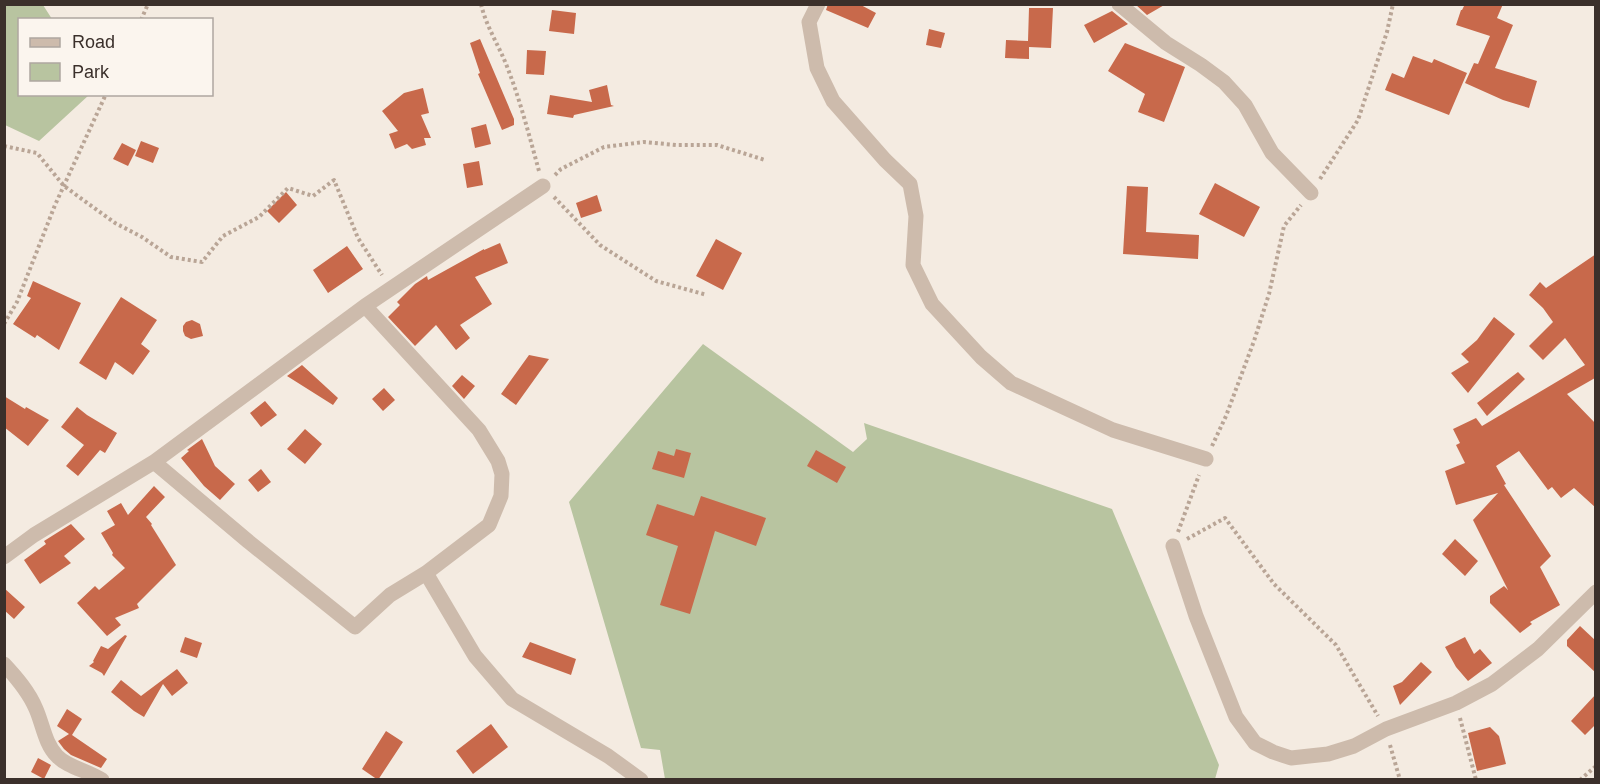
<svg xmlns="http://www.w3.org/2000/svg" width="1600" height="784" font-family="Arial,sans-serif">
	<rect width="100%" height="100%" fill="#f4ebe1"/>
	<path fill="#b8c4a0" d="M 5,4 L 43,5 L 52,19 L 20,20 L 20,94 L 89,95 L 39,141 L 5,125 Z
		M 703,344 L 853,452 L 867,439 L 864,423 L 1112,509 L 1219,765 L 1215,779 L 665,779 L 660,750 L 641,748 L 569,502 Z"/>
	<path fill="#c8694b" d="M 828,4 L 859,4 L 876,13 L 868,28 L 826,10 Z
		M 1135,4 L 1166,4 L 1147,15 Z
		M 1465,4 L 1503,4 L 1497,18 L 1513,25 L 1495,68 L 1537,81 L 1529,108 L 1503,100 L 1465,83 L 1474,63 L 1478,64 L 1490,36 L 1456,25 L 1461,10 L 1462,10 Z
		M 1029,8 L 1053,8 L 1051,48 L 1029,47 L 1029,59 L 1005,58 L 1006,40 L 1028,41 Z
		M 552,10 L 576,13 L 574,34 L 549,31 Z
		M 1112,11 L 1128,24 L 1094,43 L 1084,25 Z
		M 929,29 L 945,33 L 941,48 L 926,45 Z
		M 480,39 L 514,119 L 514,125 L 502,130 L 478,74 L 480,73 L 470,43 Z
		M 1125,43 L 1185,67 L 1164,122 L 1138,112 L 1145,94 L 1108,71 Z
		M 527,50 L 546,51 L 544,75 L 526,74 Z
		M 1413,56 L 1432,63 L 1434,59 L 1467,73 L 1449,115 L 1385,90 L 1392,73 L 1404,78 Z
		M 607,85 L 611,105 L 614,106 L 574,115 L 573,118 L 547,114 L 550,95 L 592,102 L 589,90 Z
		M 423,88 L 429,113 L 421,115 L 431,138 L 424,138 L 426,145 L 412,149 L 407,144 L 395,149 L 389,134 L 398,131 L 382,111 L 404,93 Z
		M 486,124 L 491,144 L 475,148 L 471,128 Z
		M 141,141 L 159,148 L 153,163 L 135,156 Z
		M 122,143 L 136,150 L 128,166 L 113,159 Z
		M 479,161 L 483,185 L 467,188 L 463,164 Z
		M 1215,183 L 1260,207 L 1244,237 L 1199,214 Z
		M 1127,186 L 1148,187 L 1146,232 L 1199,235 L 1198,259 L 1123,254 Z
		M 286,192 L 297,205 L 279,223 L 267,211 Z
		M 597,195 L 602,211 L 581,218 L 576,203 Z
		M 716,239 L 742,253 L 723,290 L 696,276 Z
		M 500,243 L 508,263 L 475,277 L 492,304 L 460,325 L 470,338 L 456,350 L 436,325 L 415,346 L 388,317 L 400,305 L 397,302 L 415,284 L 427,276 L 428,280 L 484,249 L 484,250 Z
		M 347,246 L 363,269 L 328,293 L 313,270 Z
		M 1596,254 L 1596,379 L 1595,378 L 1567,394 L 1596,424 L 1596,508 L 1574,488 L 1561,498 L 1552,487 L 1548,490 L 1519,451 L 1496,466 L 1506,484 L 1504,485 L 1551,556 L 1540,567 L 1560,605 L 1530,622 L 1532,624 L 1520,633 L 1490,603 L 1490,596 L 1504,586 L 1508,590 L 1473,520 L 1498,493 L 1456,505 L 1445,471 L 1465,463 L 1456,445 L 1460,443 L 1453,429 L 1476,418 L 1482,426 L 1585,365 L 1565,338 L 1543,360 L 1529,346 L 1553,322 L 1543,308 L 1529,295 L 1540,282 L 1546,288 Z
		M 33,281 L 81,303 L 59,350 L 37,335 L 35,338 L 13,324 L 31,298 L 27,296 Z
		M 121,297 L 157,320 L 141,344 L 150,351 L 133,375 L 115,362 L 106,380 L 79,363 Z
		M 1494,317 L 1515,334 L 1468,393 L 1451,373 L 1469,362 L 1461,354 L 1477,340 Z
		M 192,320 L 200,324 L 203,336 L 191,339 L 185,336 L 183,331 L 183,326 L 186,322 Z
		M 529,355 L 549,359 L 516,405 L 501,394 Z
		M 302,365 L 338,398 L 333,405 L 287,376 Z
		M 1518,372 L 1525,379 L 1487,416 L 1477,403 Z
		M 462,375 L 475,386 L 464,399 L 452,386 Z
		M 384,388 L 395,400 L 383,411 L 372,399 Z
		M 4,396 L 25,409 L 26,407 L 49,420 L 28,446 L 4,427 Z
		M 265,401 L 277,415 L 261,427 L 250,413 Z
		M 77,407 L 87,415 L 117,433 L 105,453 L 100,450 L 78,476 L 66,466 L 84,445 L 61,427 Z
		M 305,429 L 322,444 L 305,464 L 287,449 Z
		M 202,439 L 215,466 L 235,484 L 220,500 L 204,486 L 181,458 L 189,451 L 187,450 Z
		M 676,449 L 691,453 L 684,478 L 652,469 L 658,451 L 674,456 Z
		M 816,450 L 846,467 L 837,483 L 807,466 Z
		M 261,469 L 271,482 L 258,492 L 248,480 Z
		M 154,486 L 165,497 L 146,517 L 152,524 L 151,525 L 176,565 L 137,604 L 139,608 L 115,618 L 121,625 L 107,636 L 77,603 L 95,586 L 99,590 L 125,568 L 112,555 L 113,553 L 101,533 L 115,525 L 107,511 L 121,503 L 128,515 Z
		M 701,496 L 766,518 L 756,546 L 715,531 L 690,614 L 660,605 L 678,546 L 646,535 L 657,504 L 694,516 Z
		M 71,524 L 85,539 L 64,556 L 71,563 L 40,584 L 24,560 L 46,544 L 44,541 Z
		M 1455,539 L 1478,561 L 1465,576 L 1442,554 Z
		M 4,588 L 25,607 L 14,619 L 4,610 Z
		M 1580,626 L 1596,641 L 1596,673 L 1567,646 L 1567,640 Z
		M 125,635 L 127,636 L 104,676 L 102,673 L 89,666 L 94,662 L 93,661 L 101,646 L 108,649 Z
		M 185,637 L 202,643 L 197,658 L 180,652 Z
		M 1465,637 L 1474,654 L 1480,649 L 1492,663 L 1468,681 L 1456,667 L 1445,647 Z
		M 530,642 L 576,659 L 571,675 L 522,657 Z
		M 1421,662 L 1432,672 L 1400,705 L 1393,686 L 1402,682 Z
		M 177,669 L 188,683 L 172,696 L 163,684 L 144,717 L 134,711 L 111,692 L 121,680 L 141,696 Z
		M 1596,694 L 1596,724 L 1585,735 L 1571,721 Z
		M 67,709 L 82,719 L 72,735 L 107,759 L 101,768 L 71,755 L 64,749 L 58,741 L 69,734 L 57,726 Z
		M 491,724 L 508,747 L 473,774 L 456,751 Z
		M 1490,727 L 1499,736 L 1506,764 L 1477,771 L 1468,733 Z
		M 386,731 L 403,742 L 378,780 L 362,769 Z
		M 38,758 L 51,765 L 44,779 L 31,772 Z"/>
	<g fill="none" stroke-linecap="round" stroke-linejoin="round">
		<path stroke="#b9a596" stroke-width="4" stroke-dasharray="3 3" stroke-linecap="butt" d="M 481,4 C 486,26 498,44 506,64 C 520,99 529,135 539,171
			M 141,20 L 148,4
			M 4,146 L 37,153 L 64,186 L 115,223 L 142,237 L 171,257 L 202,262 L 223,236 L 259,217 L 288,188 L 313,196 L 334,180 L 358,238 L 382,275
			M 555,175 L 561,169 L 604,147 L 644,142 L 676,145 L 717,145 L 765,160
			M 1320,179 L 1358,120 L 1387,32 L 1393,4
			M 554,197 L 600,245 L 656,281 L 707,295
			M 4,324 L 17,302 L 55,205 L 106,94
			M 1212,446 L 1226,416 L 1254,341 L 1269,294 L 1284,226 L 1301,205
			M 1178,532 L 1199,475
			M 1187,539 L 1225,518 L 1274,584 L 1336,645 L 1378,716
			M 1460,718 L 1476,780
			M 1390,745 L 1400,780
			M 1580,780 L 1596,766"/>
		<path stroke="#cdbbac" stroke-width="15" d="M 818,4 L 809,22 L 817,68 L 833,101 L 885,160 L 910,184 L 916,216 L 913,265 L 932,304 L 981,357 L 1011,383 L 1113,430 L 1206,459
			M 1119,4 L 1166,43 L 1201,65 L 1224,82 L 1245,105 L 1272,153 L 1311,193
			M 154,462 L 249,542 L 355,627 L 390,595 L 426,573 L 489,525 L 501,496 L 502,474 L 498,461 L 479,430 L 365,306
			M 1173,546 L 1196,616 L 1236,717 L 1255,743 L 1273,752 L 1291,758 L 1328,754 L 1354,746 L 1386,729 L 1456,703 L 1492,684 L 1538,649 L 1596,592
			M 4,557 L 34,535 L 154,462 L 365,306 L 543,186
			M 426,573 L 475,656 L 512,699 L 608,756 L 641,780
			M 4,664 C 17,678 29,692 36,709 C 43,725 45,744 57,756 C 67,767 89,771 102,780"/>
	</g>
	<rect width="1600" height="784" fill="none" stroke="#3b302b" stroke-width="12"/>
	<rect x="18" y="18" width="195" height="78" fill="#fbf5ee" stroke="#aea6a0" stroke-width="1.5"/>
	<rect x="30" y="38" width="30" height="9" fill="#cdbbac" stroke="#aea6a0" stroke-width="1.5"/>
	<text x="72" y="48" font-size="18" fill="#3b302b">Road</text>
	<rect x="30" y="63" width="30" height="18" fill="#b8c4a0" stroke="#aea6a0" stroke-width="1.5"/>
	<text x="72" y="78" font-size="18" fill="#3b302b">Park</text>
</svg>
